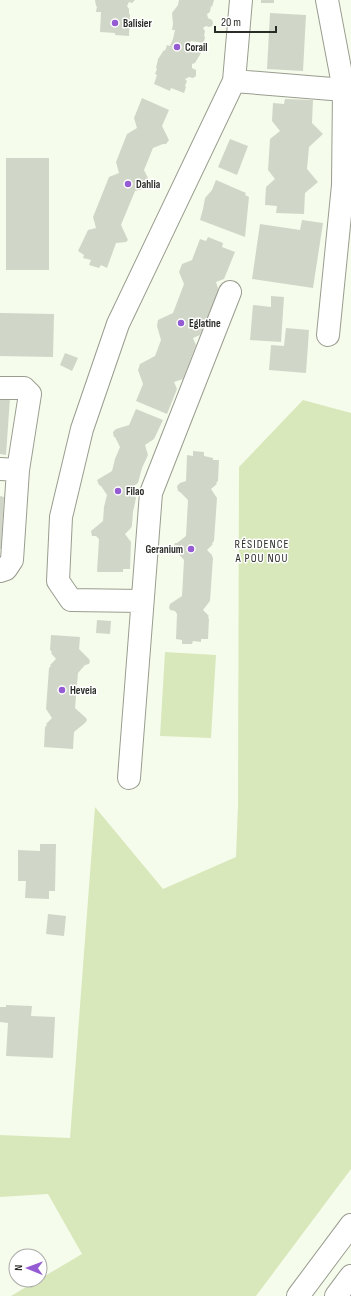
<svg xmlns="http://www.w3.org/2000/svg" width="351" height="1296" font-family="'Sofia Sans Condensed',sans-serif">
	<rect width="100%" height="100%" fill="#f6fcec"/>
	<path fill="#d8e8bb" d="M 303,400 L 351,413 L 351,1169 L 256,1296 L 11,1296 L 82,1254 L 48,1194 L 0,1197 L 0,1135 L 70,1138 L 95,807 L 163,889 L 236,857 L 238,804 L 239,467 Z
		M 165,652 L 216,655 L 211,738 L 160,736 Z"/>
	<path fill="#d1d7c8" d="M 95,0 L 135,0 L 132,3 L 129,2 L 127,6 L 129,9 L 129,14 L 130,14 L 129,36 L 115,35 L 115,33 L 100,32 L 101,12 L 96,12 L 97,6 L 96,6 Z
		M 179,0 L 214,0 L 212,7 L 211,6 L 210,12 L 207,14 L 208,18 L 212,20 L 213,23 L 212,26 L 209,27 L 206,26 L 203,28 L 205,31 L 204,36 L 205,37 L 204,43 L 191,41 L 188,48 L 201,53 L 195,63 L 192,64 L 192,68 L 196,70 L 196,76 L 193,78 L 189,77 L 185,79 L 187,81 L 185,86 L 186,87 L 184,93 L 171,88 L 170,91 L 154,84 L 157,75 L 155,74 L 157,69 L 156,68 L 158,59 L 164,50 L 165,51 L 167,45 L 170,46 L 173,39 L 175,30 L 172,30 L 173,24 L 172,13 L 178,5 Z
		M 261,0 L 274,0 L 274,3 L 261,3 Z
		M 270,13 L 306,15 L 303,71 L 267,69 Z
		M 142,98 L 169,110 L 162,126 L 169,140 L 166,144 L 163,144 L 153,148 L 144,170 L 150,182 L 150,187 L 135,191 L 121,225 L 128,240 L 126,242 L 116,243 L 107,268 L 101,265 L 99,268 L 89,265 L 91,260 L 83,258 L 84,255 L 78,251 L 88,230 L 96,228 L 93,217 L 109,177 L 119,173 L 116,162 L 127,134 L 137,128 L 134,118 Z
		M 285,99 L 313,100 L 312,123 L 323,134 L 309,147 L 307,169 L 318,182 L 305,193 L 304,214 L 276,213 L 277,206 L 265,205 L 266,187 L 275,179 L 268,170 L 270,139 L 280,131 L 272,121 L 273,103 L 284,104 Z
		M 230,139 L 248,146 L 237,175 L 218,167 Z
		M 6,158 L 49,158 L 49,270 L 6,270 Z
		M 216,180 L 246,193 L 245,195 L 249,197 L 245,237 L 200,220 L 203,209 L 205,198 L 212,190 Z
		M 302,220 L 323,223 L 313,288 L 252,279 L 260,224 L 300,230 Z
		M 208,237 L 223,243 L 222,247 L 235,252 L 224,279 L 216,282 L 219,291 L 200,335 L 193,338 L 196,345 L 183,379 L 174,382 L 177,389 L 167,414 L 136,401 L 143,384 L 138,370 L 140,364 L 155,356 L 161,340 L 157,326 L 158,320 L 173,313 L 184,284 L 179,272 L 182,264 L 192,260 L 200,239 L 206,241 Z
		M 271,296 L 284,297 L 281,342 L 250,340 L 253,305 L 271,307 Z
		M 0,313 L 54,314 L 53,357 L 0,356 Z
		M 286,328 L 309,330 L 306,373 L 269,370 L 271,345 L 284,346 Z
		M 65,353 L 78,358 L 72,371 L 60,365 Z
		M 0,398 L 10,398 L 6,455 L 0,454 Z
		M 136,409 L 163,420 L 154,439 L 145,445 L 148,455 L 142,468 L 138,483 L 131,488 L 136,498 L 133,512 L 132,525 L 131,528 L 125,534 L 131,542 L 130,569 L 123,569 L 123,572 L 97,572 L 99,539 L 96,536 L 92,536 L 91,531 L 103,521 L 104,507 L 107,495 L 101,486 L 99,485 L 97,480 L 112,471 L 115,459 L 120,447 L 115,437 L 114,437 L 113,433 L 113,432 L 116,429 L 129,425 Z
		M 193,451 L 204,452 L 204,456 L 213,458 L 213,460 L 219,460 L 218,481 L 216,483 L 217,484 L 211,489 L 217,498 L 214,541 L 212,543 L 213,544 L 207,550 L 212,555 L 212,556 L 213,558 L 210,601 L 203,610 L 209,616 L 208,617 L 209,619 L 208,639 L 201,639 L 201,642 L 193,641 L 192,644 L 182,644 L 182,640 L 176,639 L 177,614 L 175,611 L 170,610 L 169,607 L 170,604 L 182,596 L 184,560 L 173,548 L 175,543 L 177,543 L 186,536 L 188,500 L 180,492 L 178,491 L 177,486 L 180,483 L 186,481 L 187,455 L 193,456 Z
		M 0,496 L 4,497 L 1,549 L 0,549 Z
		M 97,620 L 111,621 L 110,634 L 96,633 Z
		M 51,635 L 80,637 L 79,649 L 89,659 L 90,661 L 89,664 L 85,665 L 78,673 L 75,708 L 86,718 L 87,720 L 85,723 L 74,732 L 73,749 L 44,747 L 45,727 L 47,725 L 46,724 L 52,718 L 46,709 L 49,668 L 51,666 L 50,665 L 56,659 L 51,653 L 52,652 L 50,650 Z
		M 40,844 L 56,844 L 55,891 L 49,891 L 49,899 L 25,898 L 26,881 L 18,881 L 18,850 L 40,851 Z
		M 48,914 L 66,916 L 64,936 L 46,934 Z
		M 6,1005 L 32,1006 L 31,1016 L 55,1017 L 53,1058 L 6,1056 L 8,1023 L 0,1022 L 0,1007 L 6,1007 Z"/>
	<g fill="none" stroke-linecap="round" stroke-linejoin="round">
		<g stroke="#989d8f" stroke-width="24">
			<path id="minor" d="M 327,0 L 344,90 L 343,185 L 328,335
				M 234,81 L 344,90
				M 0,388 L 24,388 L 30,394 L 18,470 L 0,469
				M 0,571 L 6,569 L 12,560 L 18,470
				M 142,601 L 71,600 L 58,581 L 61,517 L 82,429 L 118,324 L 234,81 L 241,0
				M 129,778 L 151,493 L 230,292"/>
		</g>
		<g stroke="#989d8f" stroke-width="24">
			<path id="major" d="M 298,1296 L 351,1225
				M 336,1296 L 351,1276"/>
		</g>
		<use href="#minor" stroke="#fff" stroke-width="22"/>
		<use href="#major" stroke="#fff" stroke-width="22"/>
	</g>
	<g fill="#945bd3" stroke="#fff" stroke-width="1.5">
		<circle cx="115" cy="23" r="4"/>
		<circle cx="177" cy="47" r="4"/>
		<circle cx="128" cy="184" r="4"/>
		<circle cx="181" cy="323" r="4"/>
		<circle cx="118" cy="491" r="4"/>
		<circle cx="191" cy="549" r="4"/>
		<circle cx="62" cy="690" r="4"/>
	</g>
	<g text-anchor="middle" stroke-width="3" stroke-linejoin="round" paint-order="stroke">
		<g font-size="11" font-weight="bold" fill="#2a2c27" stroke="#fff" text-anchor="start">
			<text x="123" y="27">Balisier</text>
			<text x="185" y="51">Corail</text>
			<text x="136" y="188">Dahlia</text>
			<text x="189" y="327">Eglatine</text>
			<text x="126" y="495">Filao</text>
			<text x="183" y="553" text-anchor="end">Geranium</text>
			<text x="70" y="694">Heveia</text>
		</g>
		<g font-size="12" letter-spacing="1" fill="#2a2c27" stroke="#fff">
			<text x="262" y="548">RÉSIDENCE<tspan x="262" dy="14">A POU NOU</tspan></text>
		</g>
	</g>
	<g transform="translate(28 1268) rotate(271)"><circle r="19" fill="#ffffff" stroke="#aaaba9"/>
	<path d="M0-3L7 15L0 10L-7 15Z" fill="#945bd3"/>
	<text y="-6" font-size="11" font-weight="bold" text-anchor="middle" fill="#2a2c27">N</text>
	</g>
	<path d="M215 26v6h61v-6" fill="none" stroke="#2a2c27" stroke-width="2"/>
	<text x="221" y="26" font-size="12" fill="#2a2c27" stroke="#ffffff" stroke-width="3" paint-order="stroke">20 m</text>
</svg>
